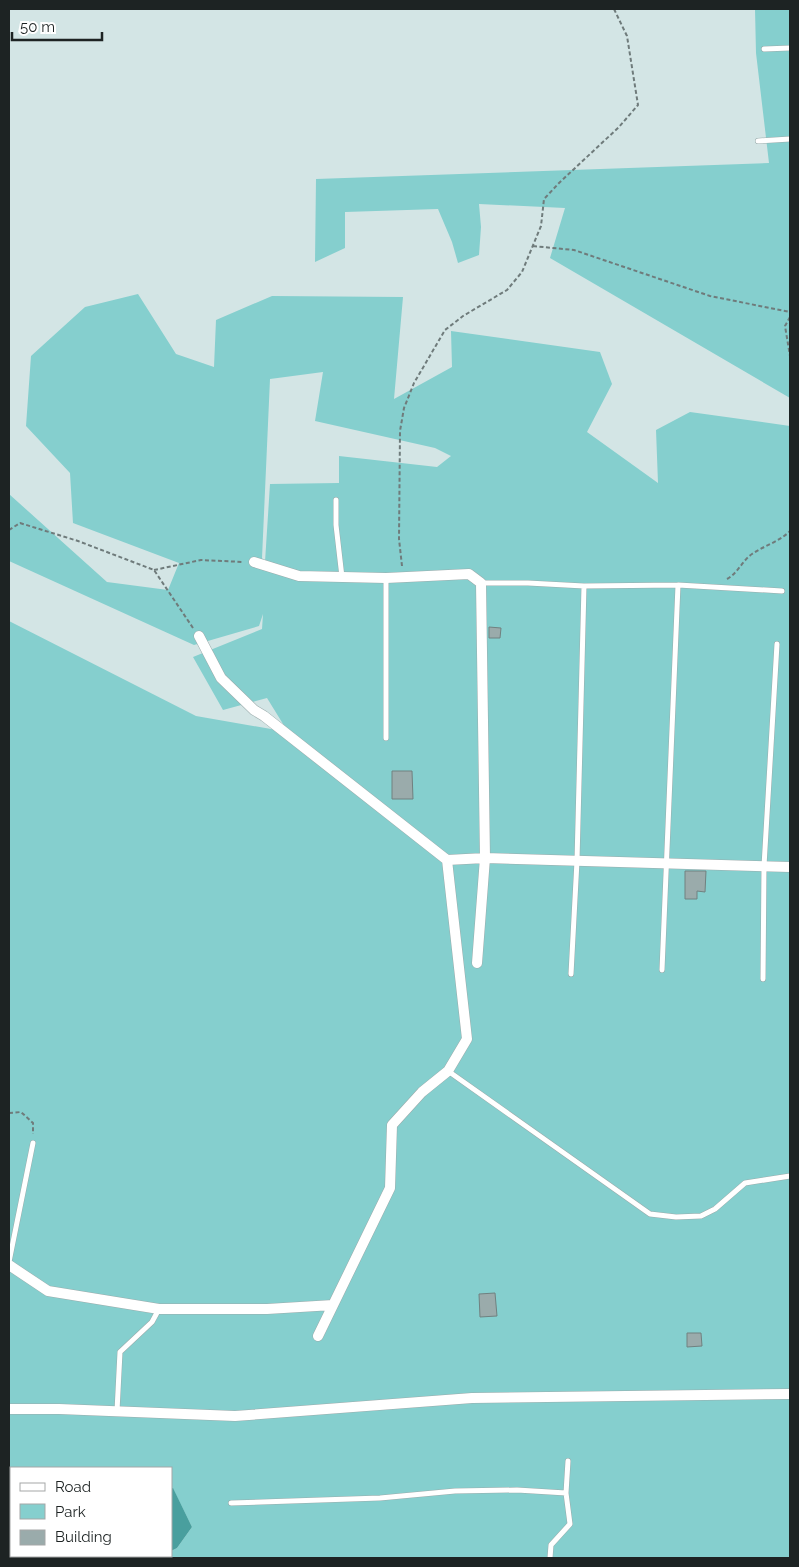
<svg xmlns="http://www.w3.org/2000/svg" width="799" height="1567" font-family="Raleway,sans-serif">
	<rect width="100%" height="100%" fill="#d3e5e5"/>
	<path fill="#85cfce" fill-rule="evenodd" d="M 755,9 L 790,9 L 790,398 L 550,258 L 565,208 L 479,204 L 481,227 L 479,255 L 458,263 L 452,242 L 438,209 L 345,212 L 345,248 L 315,262 L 316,179 L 769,163 L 756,53 Z
		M 138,294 L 176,354 L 214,367 L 216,320 L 272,296 L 403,297 L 394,399 L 452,367 L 451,331 L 600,352 L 612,384 L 587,432 L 658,483 L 656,430 L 690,412 L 790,426 L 790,1558 L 160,1558 L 164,1556 L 171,1556 L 171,1551 L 177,1548 L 192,1527 L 173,1489 L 171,1489 L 171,1468 L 11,1468 L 11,1556 L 46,1556 L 45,1558 L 9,1558 L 9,621 L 196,716 L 288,732 L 267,698 L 223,710 L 193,657 L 262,629 L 263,614 L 259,626 L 194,645 L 9,561 L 9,494 L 107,582 L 168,590 L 179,563 L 73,523 L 70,473 L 26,426 L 31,356 L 85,307 ZM 323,372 L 315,421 L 435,448 L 451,456 L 437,467 L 339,456 L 339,483 L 270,484 L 265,562 L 262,558 L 270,379 Z"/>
	<path fill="#499f9e" d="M 173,1488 L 192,1527 L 177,1548 L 171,1551 L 171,1489 Z
		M 46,1556 L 164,1556 L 160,1558 L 45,1558 Z"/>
	<path fill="#9aabab" stroke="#708180" d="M 489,627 L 501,628 L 500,638 L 489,638 Z
		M 392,771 L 412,771 L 413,799 L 392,799 Z
		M 685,871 L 706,871 L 705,892 L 697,891 L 697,899 L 685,899 Z
		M 495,1293 L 497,1316 L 480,1317 L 479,1294 Z
		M 687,1333 L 701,1333 L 702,1346 L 687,1347 Z"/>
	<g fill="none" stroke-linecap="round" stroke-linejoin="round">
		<g stroke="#9bacac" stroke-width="6">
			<path id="lane" d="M 764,49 L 790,48
				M 758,141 L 790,139
				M 336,500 L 336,525 L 342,577
				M 481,583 L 528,583 L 584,586 L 678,585 L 782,591
				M 386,738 L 386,578
				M 662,970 L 678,585
				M 571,974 L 577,861 L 584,586
				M 763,979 L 764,866 L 777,644
				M 448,1071 L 650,1214 L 676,1217 L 701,1216 L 715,1209 L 745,1183 L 790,1176
				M 9,1262 L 33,1143
				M 117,1411 L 120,1352 L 152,1322 L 159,1309
				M 231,1503 L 380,1498 L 455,1491 L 517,1490 L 566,1493
				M 550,1558 L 551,1545 L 570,1524 L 566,1493 L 568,1461"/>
		</g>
		<g stroke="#9bacac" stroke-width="11">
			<path id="street" d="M 254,562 L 299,576 L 386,578 L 469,574 L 481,583 L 485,858 L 477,963
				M 199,636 L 221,678 L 254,710 L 264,716 L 447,860 L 467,1039 L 448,1071 L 422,1092 L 392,1125 L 390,1188 L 318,1336
				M 447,860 L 485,858 L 790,867
				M 9,1265 L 48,1291 L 159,1309 L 267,1309 L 333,1305
				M 9,1409 L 59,1409 L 235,1416 L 472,1398 L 790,1394"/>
		</g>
		<path stroke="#6f7b7b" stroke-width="2" stroke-dasharray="4 2.5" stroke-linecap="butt" d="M 533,246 L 574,250 L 710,296 L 790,312
			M 790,317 L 785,326 L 790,356
			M 9,530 L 20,523 L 78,541 L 154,570 L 193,628
			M 402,566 L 399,539 L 400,431 L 404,408 L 414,383 L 445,330 L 463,316 L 507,290 L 522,272 L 541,226 L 544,199 L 559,183 L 619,127 L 638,105 L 627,36 L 614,9
			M 154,570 L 201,560 L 243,562
			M 727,579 C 738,573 742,561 752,554 C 765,545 779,542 790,531
			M 9,1113 L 21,1112 L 33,1123 L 33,1134"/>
		<use href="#lane" stroke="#fff" stroke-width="5"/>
		<use href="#street" stroke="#fff" stroke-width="10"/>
	</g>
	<rect width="799" height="1567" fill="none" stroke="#1d2323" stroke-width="20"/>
	<rect x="10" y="1467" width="162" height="90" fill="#ffffff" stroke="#a5a7a7"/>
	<rect x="20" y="1483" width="25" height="8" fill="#ffffff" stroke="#a5a7a7"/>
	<text x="55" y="1492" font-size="15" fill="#1d2323">Road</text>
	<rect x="20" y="1504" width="25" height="15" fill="#85cfce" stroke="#a5a7a7"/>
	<text x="55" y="1517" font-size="15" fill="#1d2323">Park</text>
	<rect x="20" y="1530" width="25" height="15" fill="#9aabab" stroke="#a5a7a7"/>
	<text x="55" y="1542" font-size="15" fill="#1d2323">Building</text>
	<path d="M12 32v8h90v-8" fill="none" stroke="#1d2323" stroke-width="2.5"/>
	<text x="20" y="32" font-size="15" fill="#1d2323" stroke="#ffffff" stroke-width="4" paint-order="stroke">50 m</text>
</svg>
